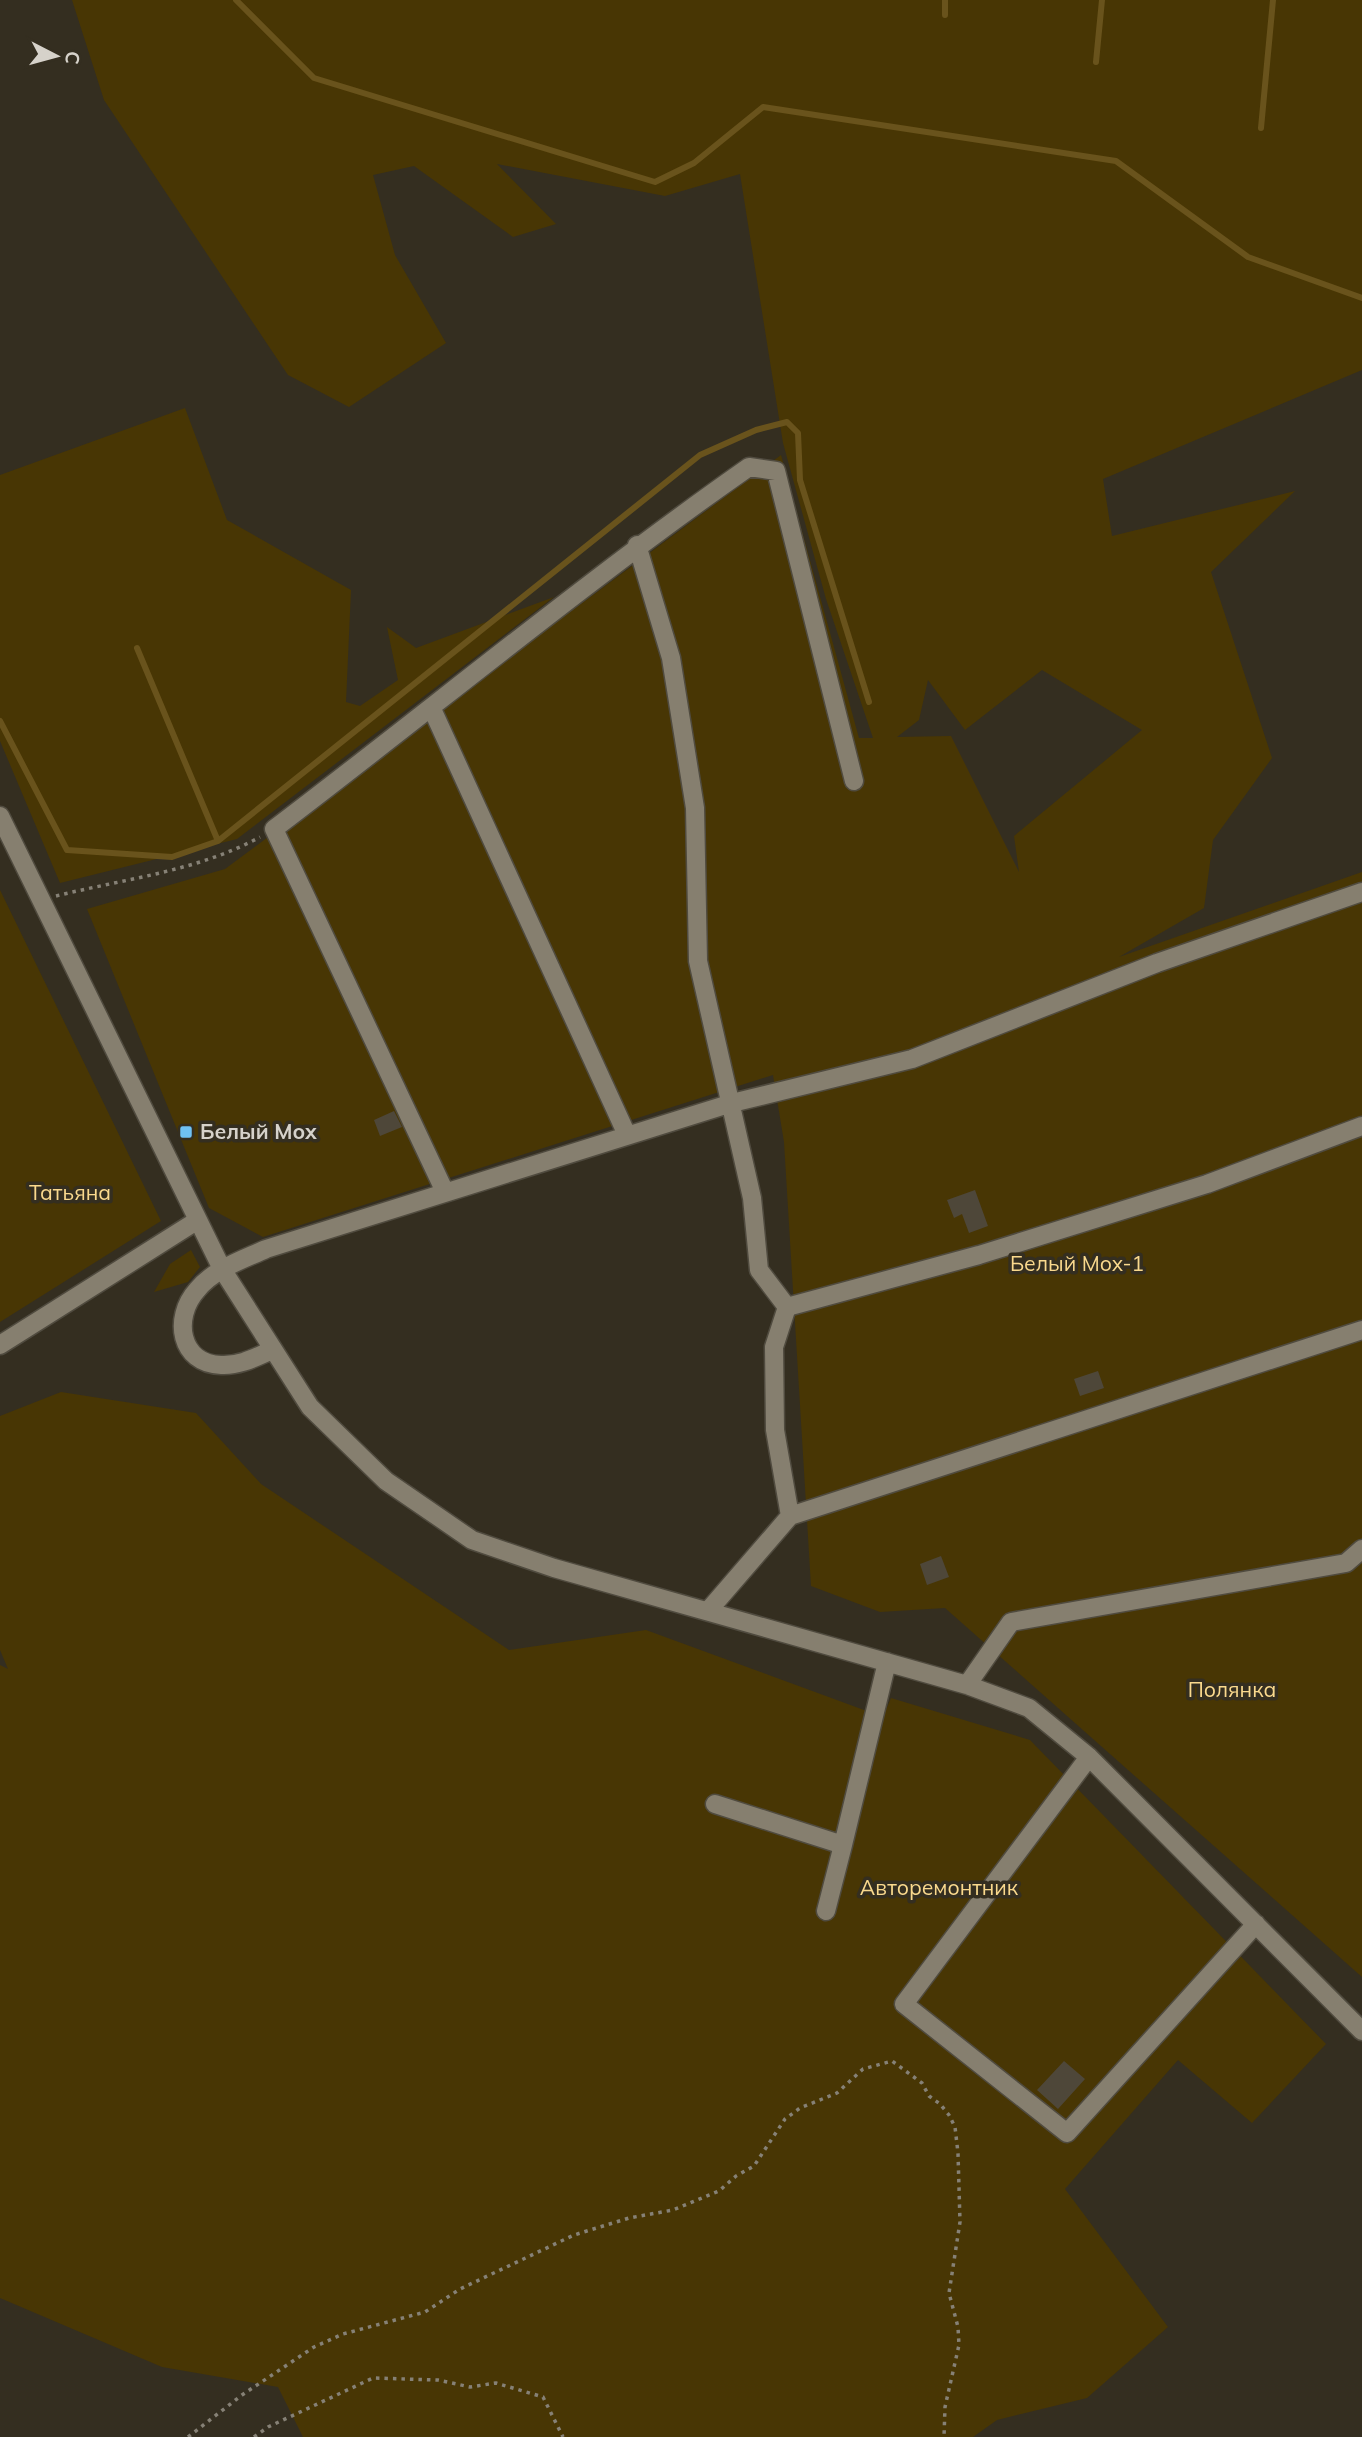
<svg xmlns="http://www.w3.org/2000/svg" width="1362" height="2437" font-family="Mulish,sans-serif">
	<rect width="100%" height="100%" fill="#342e20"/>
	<path fill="#483604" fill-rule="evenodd" d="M 72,0 L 1362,0 L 1362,370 L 1103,479 L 1112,536 L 1295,491 L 1211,572 L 1272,758 L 1213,840 L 1204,908 L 1119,957 L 1362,872 L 1362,1977 L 945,1608 L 880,1612 L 811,1586 L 784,1142 L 773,1075 L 263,1237 L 209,1208 L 87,909 L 225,869 L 781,455 L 859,738 L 873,738 L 826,599 L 783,443 L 740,174 L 665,196 L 497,164 L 556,224 L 513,237 L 414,166 L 373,175 L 395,255 L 446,343 L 349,407 L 288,375 L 104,100 ZM 1042,670 L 1142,730 L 1014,836 L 1019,872 L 951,736 L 897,737 L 919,720 L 928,680 L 965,730 Z
		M 185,408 L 227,520 L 351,590 L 346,702 L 360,706 L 398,680 L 387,627 L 416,648 L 554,597 L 237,839 L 60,883 L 0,741 L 0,475 Z
		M 0,890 L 161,1221 L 0,1322 Z
		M 191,1250 L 200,1267 L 188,1282 L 154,1292 L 170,1264 Z
		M 61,1392 L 196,1413 L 261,1484 L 509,1650 L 646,1630 L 883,1717 L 891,1698 L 1030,1740 L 1326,2044 L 1252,2123 L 1178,2060 L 1065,2189 L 1168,2327 L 1087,2398 L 997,2420 L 973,2437 L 303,2437 L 278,2387 L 162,2367 L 0,2298 L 0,1665 L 8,1669 L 0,1650 L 0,1416 Z"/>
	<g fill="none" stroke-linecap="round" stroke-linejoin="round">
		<path stroke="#69531c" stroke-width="6" d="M 236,0 L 314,78 L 655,182 L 694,163 L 763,107 L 1116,161 L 1248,257 L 1362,298
			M 945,0 L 945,15
			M 1096,62 L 1102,0
			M 1261,128 L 1273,0
			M 137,648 L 218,841
			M 0,721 L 67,850 L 172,857 L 218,841 L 700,455 L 756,430 L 787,422 L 798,433 L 800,480 L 869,702"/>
	</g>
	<path fill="#4e4739" d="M 394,1111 L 402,1127 L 380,1136 L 374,1120 Z
		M 975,1190 L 988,1226 L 969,1233 L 962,1214 L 954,1218 L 947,1200 Z
		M 1098,1371 L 1104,1388 L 1080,1396 L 1074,1379 Z
		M 941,1556 L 949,1577 L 927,1585 L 920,1564 Z
		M 1064,2061 L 1085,2079 L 1058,2109 L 1037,2090 Z"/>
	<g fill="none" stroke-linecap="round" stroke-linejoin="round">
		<g stroke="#504b3f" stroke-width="21">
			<path id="minor" d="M 637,545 L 671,658 L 695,808 L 698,961 L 752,1198 L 759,1270 L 787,1307 L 774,1347 L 775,1430 L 790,1516
				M 432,709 L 627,1135
				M 0,816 L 222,1269 L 310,1407 L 386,1481 L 472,1540 L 554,1568 L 967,1685 L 1029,1708 L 1089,1757 L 1362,2031
				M 445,1192 L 274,829 C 432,709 586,581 749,467 L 776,471 L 854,781
				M 787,1307 L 979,1255 L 1207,1184 L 1362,1126
				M 0,1345 L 198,1220
				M 272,1350 C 256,1357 240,1366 221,1365 C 180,1364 172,1318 197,1290 C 214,1269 242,1260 266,1249 L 732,1103 L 912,1059 L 1157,963 L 1362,892
				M 708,1611 L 790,1516 L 1362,1330
				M 967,1685 L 1011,1622 L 1346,1563 L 1362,1549
				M 1089,1757 L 904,2004 L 1067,2133 L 1256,1924
				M 715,1804 L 843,1845 L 887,1662
				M 826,1911 L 843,1845"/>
		</g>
		<path stroke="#868176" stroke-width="3.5" stroke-dasharray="3.5 5" stroke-linecap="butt" d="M 56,896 C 124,879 198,871 260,837
			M 188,2437 L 242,2395 L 314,2347 L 343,2334 L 425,2312 L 460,2289 L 574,2235 L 629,2218 L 673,2210 L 719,2191 L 736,2176 L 754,2166 L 785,2119 L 800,2108 L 837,2093 L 863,2069 L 892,2061 L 922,2083 L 929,2096 L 940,2104 L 949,2115 L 955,2127 L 958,2153 L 960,2222 L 949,2293 L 958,2327 L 959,2345 L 945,2407 L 944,2437
			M 254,2437 L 268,2427 L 373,2378 L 438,2380 L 470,2387 L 496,2383 L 543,2397 L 563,2437"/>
		<use href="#minor" stroke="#867f6f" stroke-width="18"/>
	</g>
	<rect fill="#6fc2f4" stroke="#342e20" stroke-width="2.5" x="179" y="1125" width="14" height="14" rx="3.5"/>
	<g text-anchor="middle" stroke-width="7" stroke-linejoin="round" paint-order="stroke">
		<g font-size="21" font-weight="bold" fill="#d6d2ca" stroke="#342e20" text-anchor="start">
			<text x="200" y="1139">Белый Мох</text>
		</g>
		<g font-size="21" fill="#fad98d" stroke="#342e20">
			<text x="70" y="1200">Татьяна</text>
			<text x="1077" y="1271">Белый Мох-1</text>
			<text x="1232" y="1697">Полянка</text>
			<text x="939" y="1895">Авторемонтник</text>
		</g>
	</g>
	<g transform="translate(56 56) rotate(96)" stroke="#342e20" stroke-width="5" paint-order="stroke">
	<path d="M0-5L12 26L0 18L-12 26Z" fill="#d6d2ca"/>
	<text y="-10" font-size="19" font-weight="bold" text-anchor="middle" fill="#d6d2ca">С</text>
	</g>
</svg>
